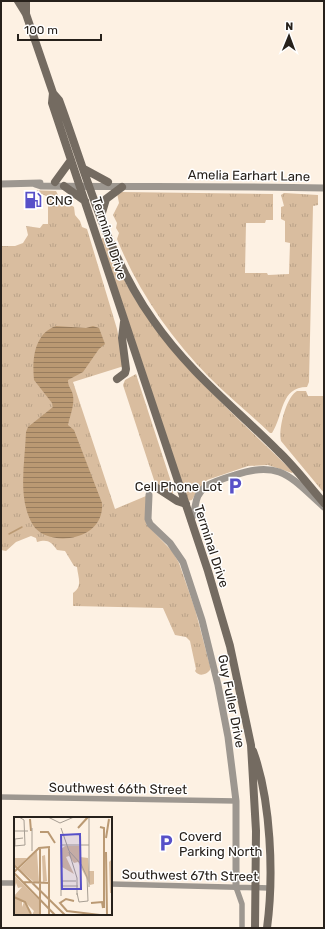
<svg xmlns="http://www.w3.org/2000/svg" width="325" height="929" font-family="Rubik,sans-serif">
	<defs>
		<pattern id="grass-tufts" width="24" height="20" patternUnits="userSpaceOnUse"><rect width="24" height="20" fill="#d9bd9f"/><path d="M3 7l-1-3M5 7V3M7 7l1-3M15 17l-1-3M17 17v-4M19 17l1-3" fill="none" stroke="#baa288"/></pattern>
		<pattern id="water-rules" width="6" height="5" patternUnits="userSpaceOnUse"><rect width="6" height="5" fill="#ba9973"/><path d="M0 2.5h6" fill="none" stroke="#977c5e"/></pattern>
	</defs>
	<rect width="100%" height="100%" fill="#fdf1e3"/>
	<path fill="url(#grass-tufts)" d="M 27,190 L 56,191 L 60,199 L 74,207 L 75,215 L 80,221 L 82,227 L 87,229 L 117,329 L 124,366 L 73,382 L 115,509 L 146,496 L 146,524 L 172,551 L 179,563 L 195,609 L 210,666 L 210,670 C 206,675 199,677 195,671 L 196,669 L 190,641 L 186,637 L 175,635 L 163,608 L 73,606 L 73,593 C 83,587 78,577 77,567 L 74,566 L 65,551 L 57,550 C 51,541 47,539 37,542 L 36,538 L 31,536 L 16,542 L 6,551 L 1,550 L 1,246 L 15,246 L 23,243 L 28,235 L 26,226 L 40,228 L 43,224 L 48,224 L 48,197 L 42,194 L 26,195 L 25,192 Z
		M 120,192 L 273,194 L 273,220 L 266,220 L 265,223 L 246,223 L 245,273 L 267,273 L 268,275 L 289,274 L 290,243 L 285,242 L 285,221 L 281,219 L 281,207 L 284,206 L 281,195 L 284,193 L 318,195 L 318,205 L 313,206 L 309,382 L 307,387 C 280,387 284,415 272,433 L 270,433 C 250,414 229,397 209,377 C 170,337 138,291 117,239 L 119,233 L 116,228 L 117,223 L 113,215 L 119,203 L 117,193 Z
		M 103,238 L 108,242 C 114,257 120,272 128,287 C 169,360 234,413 293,472 L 292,473 L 268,465 L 248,466 L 207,480 L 196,493 L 192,500 L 188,501 L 101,239 Z
		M 136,374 L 174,491 L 172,494 L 155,483 L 123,385 L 125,380 Z
		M 297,391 L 306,391 L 308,396 L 324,396 L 324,493 L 281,441 C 278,430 286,397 297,391 Z"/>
	<path fill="url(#water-rules)" d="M 56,326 L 86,328 L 93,326 L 99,328 L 105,344 L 99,349 L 83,372 L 68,380 C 68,386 70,387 72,392 C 76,402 70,415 68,425 L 74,430 L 102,503 C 105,542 47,548 33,525 C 17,499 25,462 26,432 L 28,427 L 53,407 L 52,403 L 34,380 C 32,359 34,334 56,326 Z"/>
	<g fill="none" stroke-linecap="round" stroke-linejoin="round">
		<path stroke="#ba9973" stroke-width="1.5" d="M 9,534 L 22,527"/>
		<path stroke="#9d9790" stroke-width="5.5" d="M 1,797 L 236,801
			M 1,883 L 15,883
			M 111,884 L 269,888
			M 236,887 L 242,904 L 242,928"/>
		<path stroke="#9d9790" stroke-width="7" d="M 1,184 L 40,183
			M 35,184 L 41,186 C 135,187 229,186 324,188
			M 149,495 L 148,519 L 150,524 L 170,543 L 183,562 L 202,620 L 218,685 L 228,737 L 236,801 L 236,887
			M 191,520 C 198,506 192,498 206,486 C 215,481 225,478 235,475 C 281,459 292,479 324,507"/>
		<path stroke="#746b61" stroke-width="8" d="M 18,1 L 26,14 L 53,93 L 52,103 L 208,571 L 230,646 L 251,745 L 256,831 L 255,928
			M 26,1 L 26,14
			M 53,93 L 59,100 C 86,173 107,256 153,320 C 189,372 234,407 278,451 C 295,467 309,486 324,503
			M 84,169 L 108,182
			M 55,182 L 71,160
			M 64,186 L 85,201
			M 101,216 L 106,199 L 122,187
			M 117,379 L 125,373 L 126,369 L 122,338 L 124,322
			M 154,486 L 177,501 L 186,504
			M 253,751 C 271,800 274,876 267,928"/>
	</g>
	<defs>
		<g id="fuel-bare" transform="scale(1.38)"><path d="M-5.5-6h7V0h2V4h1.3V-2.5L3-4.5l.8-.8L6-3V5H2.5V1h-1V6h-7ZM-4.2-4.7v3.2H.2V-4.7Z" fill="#5750c8" stroke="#fff" stroke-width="2.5" paint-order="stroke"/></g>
		<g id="parking-bare" transform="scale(1.38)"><path d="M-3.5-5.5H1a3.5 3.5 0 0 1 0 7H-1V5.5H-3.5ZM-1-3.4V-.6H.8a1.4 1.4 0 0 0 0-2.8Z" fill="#5750c8" stroke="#fff" stroke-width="2.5" paint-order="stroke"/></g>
	</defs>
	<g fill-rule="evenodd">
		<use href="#fuel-bare" x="33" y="200"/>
		<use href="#parking-bare" x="235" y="486"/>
		<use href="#parking-bare" x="166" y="843"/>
	</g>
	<g text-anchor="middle" stroke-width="3" stroke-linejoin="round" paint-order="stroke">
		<g font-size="13" fill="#27211b" stroke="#fff">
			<text transform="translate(249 175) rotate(1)" y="5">Amelia Earhart Lane</text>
			<text transform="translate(110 238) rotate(72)" y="5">Terminal Drive</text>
			<text transform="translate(212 546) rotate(72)" y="5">Terminal Drive</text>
			<text transform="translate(232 701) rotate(79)" y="5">Guy Fuller Drive</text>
			<text transform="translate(118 788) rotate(1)" y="5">Southwest 66th Street</text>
			<text transform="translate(190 875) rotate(1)" y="5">Southwest 67th Street</text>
		</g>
		<g font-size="13" fill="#27211b" stroke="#fff" text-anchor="start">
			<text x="46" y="205">CNG</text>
			<text x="222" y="491" text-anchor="end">Cell Phone Lot</text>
			<text x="179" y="841">Coverd<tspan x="179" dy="15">Parking North</tspan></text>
		</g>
	</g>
	<g transform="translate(14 817)">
		<rect width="98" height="98" fill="#fdf1e3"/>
		<path d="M 51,29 L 66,29 L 66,40 L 74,41 L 75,54 L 80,54 L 80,67 L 76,68 L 64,45 L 60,46 L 55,39 L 52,40 L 60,57 L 48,50 L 47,32 ZM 23,34 L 25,66 L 21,66 L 5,52 ZM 31,38 L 33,64 L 29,65 L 28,39 ZM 0,41 L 13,41 L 4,50 L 0,47 ZM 98,42 L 98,76 L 96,76 L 95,45 ZM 0,58 L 25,83 L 25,98 L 18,98 L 20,94 L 11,85 L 0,79 L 8,70 L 4,71 L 2,66 L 0,75 ZM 0,80 L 8,84 L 8,90 L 10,85 L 17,98 L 0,98 Z" fill="#d9bd9f"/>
		<path fill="none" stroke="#ba9973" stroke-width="2" d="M 16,2 L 17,14M 86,10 L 90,11 L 90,91M 64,11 L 74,0M 26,15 L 34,15 L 41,26M 92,21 L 95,2M 26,30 L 26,98M 35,31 L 35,98M 92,35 L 93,98M 0,48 L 51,98M 0,55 L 25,31 L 36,30M 0,56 L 41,98M 9,65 L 36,66M 0,80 L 11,85 L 17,97M 60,84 L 52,82 L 46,86 L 53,94 L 86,98M 77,86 L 88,85 L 89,91"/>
		<path fill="none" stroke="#a79e93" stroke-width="1" d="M 34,0 L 46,6 L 60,0M 75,0 L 75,70M 47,11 L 55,34 L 67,47 L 73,60 L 74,84 L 65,85 L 63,76M 0,14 L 14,14M 58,28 L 75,28M 0,29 L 11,28 L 10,3 L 5,0M 1,29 L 1,22 L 9,21M 18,34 L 18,11M 55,35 L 63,61 L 63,78M 47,64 L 62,64M 47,69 L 64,69M 47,79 L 47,28 L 58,28"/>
		<path fill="#5750c8" fill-opacity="0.15" stroke="#5750c8" stroke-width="2" d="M 66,17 L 67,72 L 48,72 L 47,18 Z"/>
		<rect width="98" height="98" fill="none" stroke="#27211b" stroke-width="2"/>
	</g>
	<rect width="325" height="929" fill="none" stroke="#27211b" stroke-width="4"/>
	<g transform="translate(289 36) rotate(1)" stroke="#ffffff" stroke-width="3" paint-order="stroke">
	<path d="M0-3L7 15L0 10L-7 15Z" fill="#27211b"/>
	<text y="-6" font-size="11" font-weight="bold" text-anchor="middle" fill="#27211b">N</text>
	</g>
	<path d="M18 34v6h83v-6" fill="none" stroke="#27211b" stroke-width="2"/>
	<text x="24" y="34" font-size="12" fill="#27211b" stroke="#ffffff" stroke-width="3" paint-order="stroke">100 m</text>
</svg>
